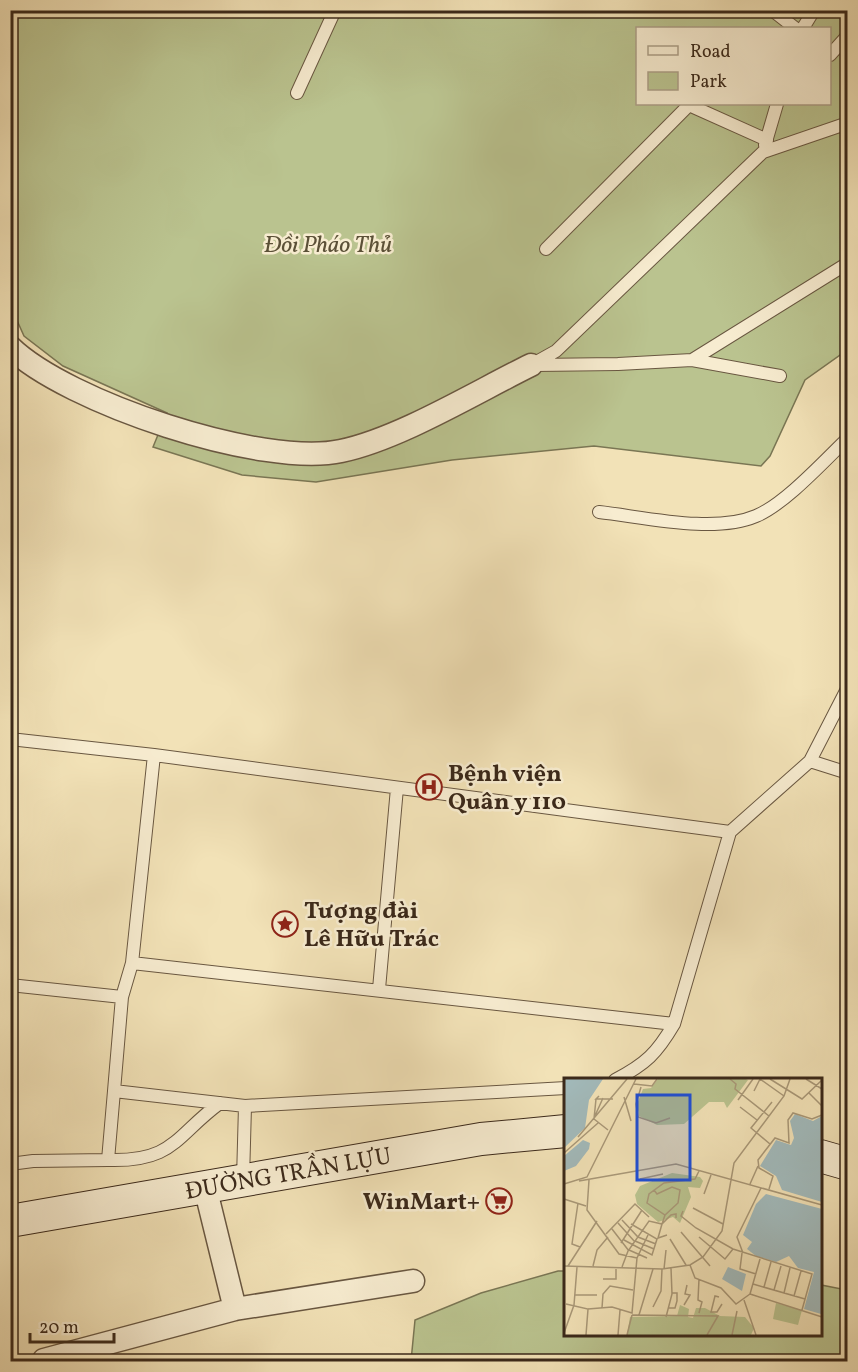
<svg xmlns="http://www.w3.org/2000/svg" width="858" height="1372" font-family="Vollkorn,serif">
	<rect width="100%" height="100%" fill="#f2e2b7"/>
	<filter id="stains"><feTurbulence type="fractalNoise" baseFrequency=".00333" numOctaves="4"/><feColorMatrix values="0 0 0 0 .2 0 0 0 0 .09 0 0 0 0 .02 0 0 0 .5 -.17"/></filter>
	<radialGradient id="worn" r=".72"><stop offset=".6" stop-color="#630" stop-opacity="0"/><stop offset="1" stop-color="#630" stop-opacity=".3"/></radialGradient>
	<path fill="#bac38f" stroke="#7a7654" stroke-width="1.5" fill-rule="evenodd" d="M 22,10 L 847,11 L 847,350 L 805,380 L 770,456 L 761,466 L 594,446 L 452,460 L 316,482 L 242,475 L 153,447 L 167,413 L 63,366 L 24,336 L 11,307 L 10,33 ZM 638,28 L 830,28 L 830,104 L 638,104 Z
		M 558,1271 L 565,1271 L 566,1334 L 820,1334 L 821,1285 L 847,1290 L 847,1361 L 411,1361 L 415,1320 L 481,1293 Z"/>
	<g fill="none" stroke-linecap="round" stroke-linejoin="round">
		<g stroke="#695741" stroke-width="14">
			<path id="lane" d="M 772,10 L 795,28
				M 803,28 L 814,10
				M 830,55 L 848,35
				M 297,93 L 335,10
				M 765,145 L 777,104
				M 546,249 L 689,105 L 767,140
				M 692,360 L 780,376
				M 531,365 L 556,351 L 763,152 L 848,123
				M 535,365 L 618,364 L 692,360 L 848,263
				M 599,512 C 644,517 714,534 756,516 C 785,504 824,461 848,438
				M 10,739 L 154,755 L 730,832 L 674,1024 C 657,1053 646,1064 615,1080
				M 810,761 L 848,773
				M 730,832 L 810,761 L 848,687
				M 132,963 L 154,755
				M 10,985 L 122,997 L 132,963 L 674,1024
				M 379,989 L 397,788
				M 122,997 L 114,1091 L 245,1106 L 566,1088
				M 108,1160 C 174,1162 175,1136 220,1103
				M 10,1164 L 33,1161 L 108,1160 L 114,1091
				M 243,1179 L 245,1106"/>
		</g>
		<g stroke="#695741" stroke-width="25">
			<path id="street" d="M 10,347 C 66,402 263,468 341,451 C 399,439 476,392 531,365
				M 205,1187 L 235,1309
				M 44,1360 L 235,1309 L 413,1281"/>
		</g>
		<g stroke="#3b291a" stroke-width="34">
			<path id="secondary" d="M 820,1156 L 848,1164
				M 10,1221 L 481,1139 L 566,1131"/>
		</g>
		<use href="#lane" stroke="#f7ecd0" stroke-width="12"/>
		<use href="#street" stroke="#f7ecd0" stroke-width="22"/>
		<use href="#secondary" stroke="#f7ecd0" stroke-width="32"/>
	</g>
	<defs>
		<g id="hospital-ring" transform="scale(1.35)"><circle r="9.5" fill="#f7ecd0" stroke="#8f2418" stroke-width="1.5"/><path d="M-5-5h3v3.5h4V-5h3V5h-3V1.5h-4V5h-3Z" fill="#8f2418"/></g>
		<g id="sight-ring" transform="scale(1.35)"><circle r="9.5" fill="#f7ecd0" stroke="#8f2418" stroke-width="1.5"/><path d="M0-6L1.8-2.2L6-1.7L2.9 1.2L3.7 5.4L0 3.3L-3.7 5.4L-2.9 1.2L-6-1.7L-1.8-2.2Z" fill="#8f2418"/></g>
		<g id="supermarket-ring" transform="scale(1.35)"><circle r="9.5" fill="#f7ecd0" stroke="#8f2418" stroke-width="1.5"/><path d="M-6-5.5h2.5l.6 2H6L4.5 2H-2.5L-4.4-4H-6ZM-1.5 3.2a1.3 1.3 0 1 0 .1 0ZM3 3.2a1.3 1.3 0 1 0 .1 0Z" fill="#8f2418"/></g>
	</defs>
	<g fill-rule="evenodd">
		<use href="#hospital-ring" x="429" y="787"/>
		<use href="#sight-ring" x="285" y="924"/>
		<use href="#supermarket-ring" x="499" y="1201"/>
	</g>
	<g text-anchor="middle" stroke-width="5" stroke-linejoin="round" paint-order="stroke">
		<g font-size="24" font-style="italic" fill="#5b5037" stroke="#f7ecd0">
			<text x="328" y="252">Đồi Pháo Thủ</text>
		</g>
		<g font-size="24" font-weight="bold" fill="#3b291a" stroke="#f7ecd0" text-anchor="start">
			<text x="448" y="781">Bệnh viện<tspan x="448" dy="28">Quân y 110</tspan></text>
			<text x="304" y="918">Tượng đài<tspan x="304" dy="28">Lê Hữu Trác</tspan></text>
			<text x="480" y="1209" text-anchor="end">WinMart+</text>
		</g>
		<g font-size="24" fill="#3b291a" stroke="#f7ecd0">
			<text transform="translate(288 1173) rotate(-10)" y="8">ĐƯỜNG TRẦN LỰU</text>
		</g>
	</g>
	<g transform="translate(564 1078)">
		<rect width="258" height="258" fill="#f2e2b7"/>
		<path d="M 94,1 L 182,1 L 184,2 L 163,30 L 160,24 L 145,24 L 120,46 L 93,47 L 75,38 L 73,26 L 79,11 L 87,10 ZM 108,95 L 136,99 L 139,103 L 136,110 L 124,109 L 127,119 L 116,145 L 109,139 L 94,144 L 73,126 L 71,117 L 76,108 ZM 212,225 L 238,232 L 234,247 L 209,241 ZM 116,227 L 125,231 L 124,239 L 129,240 L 132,230 L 141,230 L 156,238 L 181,239 L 190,250 L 187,257 L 63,257 L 66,239 L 113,238 Z" fill="#bac38f"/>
		<path d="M 0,1 L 39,1 L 25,22 L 21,50 L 0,70 ZM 231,36 L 249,43 L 258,38 L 258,124 L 218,112 L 212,98 L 196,88 L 212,62 L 227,67 L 230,60 L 226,43 ZM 19,62 L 26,65 L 25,71 L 12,88 L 0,93 L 0,78 ZM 202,116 L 258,131 L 257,236 L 240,231 L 250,194 L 234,190 L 225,178 L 212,184 L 192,178 L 183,171 L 188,164 L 179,157 L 192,126 ZM 164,189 L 182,196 L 178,213 L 158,201 Z" fill="#a2babb"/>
		<path fill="none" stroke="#a99878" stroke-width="1.5" d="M 166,1 L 172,6 L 171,11 L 205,38M 206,1 L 238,21 L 258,2M 242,1 L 258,11M 70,6 L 88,8 L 93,1M 77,9 L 72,26 L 74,39 L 92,45 L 106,40M 190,13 L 196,1 L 220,18M 245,15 L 258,28M 35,18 L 32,21 L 49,21M 60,19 L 67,43M 32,21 L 30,41 L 44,52M 174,22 L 189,1M 176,29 L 193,42M 30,40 L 39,20M 14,59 L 63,1M 206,66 L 187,50 L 208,24M 0,75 L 34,45M 76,101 L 99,96M 25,102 L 23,132 L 55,176 L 73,180M 15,103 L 112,86 L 258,127M 0,106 L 23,99 L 72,1M 186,106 L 194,88M 205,111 L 209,98 L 195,90 L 194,82 L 211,60 L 225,65 L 224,42 L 229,35 L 248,41 L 258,37M 90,112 L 93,116 L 108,109 L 116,112 L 114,125 L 101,137 L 83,125 L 85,116 L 100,105 L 131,101 L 135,93M 140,116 L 147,97M 0,121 L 22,128M 14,125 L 8,166 L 16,169M 129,130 L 159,146M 119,133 L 117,138 L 132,150 L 169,171 L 248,196 L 238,232M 58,142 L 74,159 L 92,166M 54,145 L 71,164M 48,151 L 65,173M 117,154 L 146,188M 42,156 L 71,126 L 85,139M 103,157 L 94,160 L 98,146 L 107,137 L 112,136 L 112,140M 135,159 L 161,181 L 169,171M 106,161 L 122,187M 60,162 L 88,177 L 93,161 L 67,146M 71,163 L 90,171M 57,165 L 78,132M 65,172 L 83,180M 178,175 L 176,191 L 192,196M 179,175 L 173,159 L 197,110M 126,187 L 131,200 L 157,210 L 172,226 L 186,216M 0,188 L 98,191 L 126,187 L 139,179 L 158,153 L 170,85 L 220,18 L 226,1M 4,188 L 33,143M 29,188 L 33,172 L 44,159M 58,189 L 64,173 L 85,143 L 98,146 L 101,137M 100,191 L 102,172M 39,201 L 52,201 L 52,191M 189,206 L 241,221M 200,209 L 207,184M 210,212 L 217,188M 220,215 L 226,190M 186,216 L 258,239M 186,216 L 196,181M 11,217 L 33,217M 230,218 L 237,193M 155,219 L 151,218 L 147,234 L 153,234 L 158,226M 180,222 L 192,257M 2,226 L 24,231 L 22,257M 120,227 L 126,217 L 121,216 L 123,207M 89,229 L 97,213 L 98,191M 38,230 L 39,216 L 46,208 L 69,212M 105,230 L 111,230 L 113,223 L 113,215 L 108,215M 24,231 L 48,229 L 68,235 L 73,180 L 84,157M 135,235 L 138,224 L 134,222 L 135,201M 68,237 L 154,238 L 143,257M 75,237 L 89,191M 102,239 L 108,216 L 107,190M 0,255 L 10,227 L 13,189M 54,257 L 56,232M 63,257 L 68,237M 168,257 L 173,233"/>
		<path fill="#1d4ed8" fill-opacity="0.15" stroke="#1d4ed8" stroke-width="3" d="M 73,17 L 126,17 L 126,102 L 73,102 Z"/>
		<rect width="258" height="258" fill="none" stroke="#3b291a" stroke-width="3"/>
	</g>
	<rect width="858" height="1372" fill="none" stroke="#f2e2b7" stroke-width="36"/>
	<rect x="12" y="12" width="834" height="1348" fill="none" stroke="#3b291a" stroke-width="3"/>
	<rect x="18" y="18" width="822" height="1336" fill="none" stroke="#3b291a" stroke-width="1.5"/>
	<rect x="636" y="27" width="195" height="78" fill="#f7ecd0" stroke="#ac9e87" stroke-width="1.5"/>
	<rect x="648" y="46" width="30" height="9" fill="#f7ecd0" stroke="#ac9e87" stroke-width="1.5"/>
	<text x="690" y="57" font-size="18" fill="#3b291a">Road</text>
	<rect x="648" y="72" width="30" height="18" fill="#bac38f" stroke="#ac9e87" stroke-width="1.5"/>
	<text x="690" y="87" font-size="18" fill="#3b291a">Park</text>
	<path d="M30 1333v9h84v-9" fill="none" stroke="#3b291a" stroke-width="3"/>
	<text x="39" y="1333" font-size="18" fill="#3b291a" stroke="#f7ecd0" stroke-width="4.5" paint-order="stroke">20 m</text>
	<rect width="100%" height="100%" filter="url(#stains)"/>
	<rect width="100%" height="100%" fill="url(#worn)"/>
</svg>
